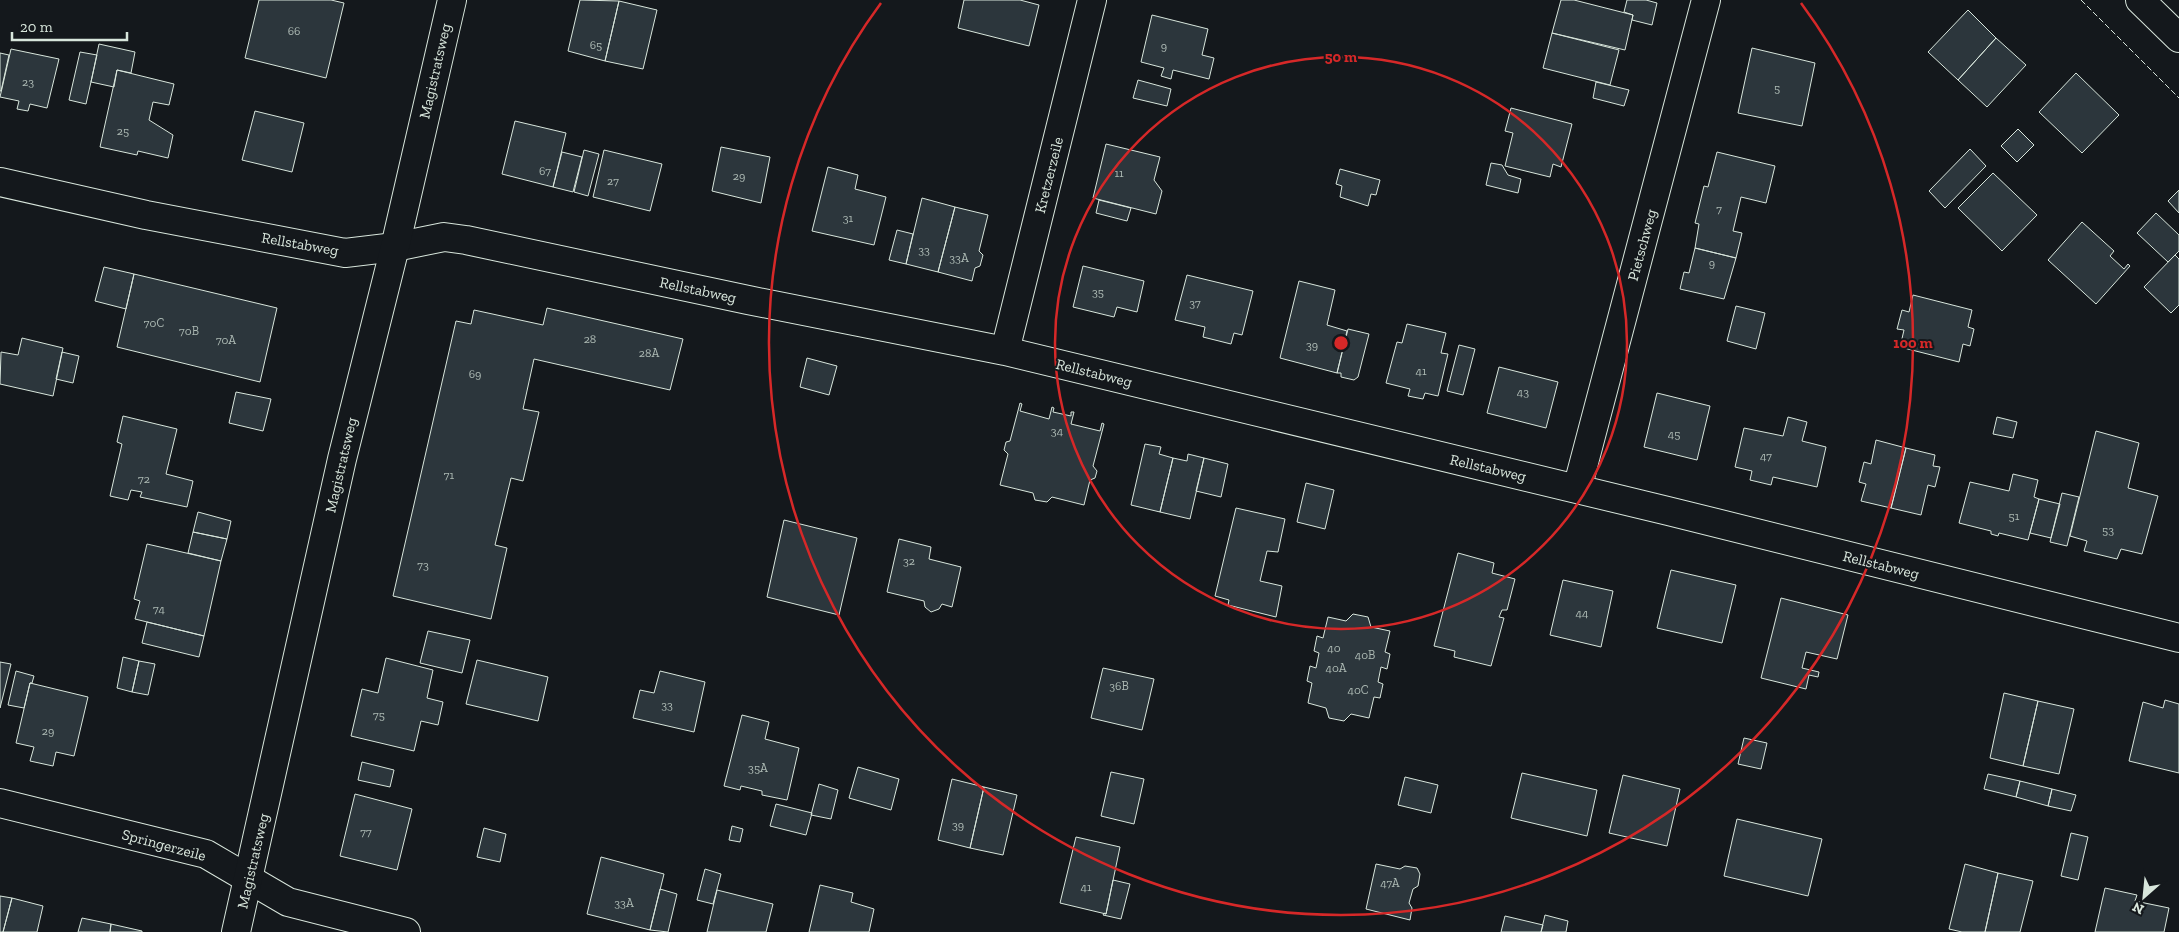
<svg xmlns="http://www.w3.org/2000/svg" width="2179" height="932" font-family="'Zilla Slab',serif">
	<rect width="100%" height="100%" fill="#14181c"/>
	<path fill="#2c363c" stroke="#d8e6dc" d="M 259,0 L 331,0 L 344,3 L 326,78 L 245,58 Z
		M 580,0 L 619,1 L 605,61 L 568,51 Z
		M 964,0 L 1020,0 L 1039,5 L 1029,46 L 958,28 Z
		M 1561,0 L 1574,0 L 1633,15 L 1625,50 L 1552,33 Z
		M 1627,0 L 1646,0 L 1657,3 L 1652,25 L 1632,20 L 1633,15 L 1624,12 Z
		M 619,1 L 657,10 L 643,69 L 605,61 Z
		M 1968,10 L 1996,38 L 1958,80 L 1928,52 Z
		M 1152,15 L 1208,29 L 1202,55 L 1214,58 L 1209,79 L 1173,70 L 1171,79 L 1161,76 L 1164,68 L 1141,62 Z
		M 1552,33 L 1619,50 L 1610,85 L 1543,68 Z
		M 1996,38 L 2026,65 L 1987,107 L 1958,80 Z
		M 99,44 L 135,52 L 131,73 L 117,70 L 114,87 L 91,82 Z
		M 1752,48 L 1815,63 L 1802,126 L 1738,113 Z
		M 11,49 L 59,59 L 47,108 L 30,104 L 28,111 L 17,109 L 19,101 L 0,97 Z
		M 80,52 L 97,55 L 86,104 L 69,100 Z
		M 0,53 L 9,55 L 1,91 L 0,91 Z
		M 117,70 L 174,84 L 169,105 L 153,102 L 149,120 L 173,135 L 168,158 L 138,151 L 137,155 L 100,147 Z
		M 2076,73 L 2119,115 L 2082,153 L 2039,112 Z
		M 1138,80 L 1171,89 L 1167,106 L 1133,98 Z
		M 1596,82 L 1629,90 L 1624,106 L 1593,98 Z
		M 1511,108 L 1572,124 L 1561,167 L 1553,164 L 1550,177 L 1505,166 L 1513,133 L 1505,131 Z
		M 255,111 L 304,123 L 292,172 L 242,160 Z
		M 515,121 L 566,133 L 553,187 L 502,174 Z
		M 2018,129 L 2034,145 L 2017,162 L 2001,146 Z
		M 1106,144 L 1160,157 L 1154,180 L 1162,191 L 1156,214 L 1093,198 Z
		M 721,147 L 770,157 L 761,203 L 712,191 Z
		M 1970,149 L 1986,166 L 1945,208 L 1929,191 Z
		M 584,150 L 599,154 L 588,196 L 574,192 Z
		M 604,150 L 662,164 L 650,211 L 593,197 Z
		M 562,152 L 582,157 L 573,192 L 553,187 Z
		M 1717,152 L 1775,166 L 1766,203 L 1741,197 L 1733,231 L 1742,233 L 1736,258 L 1695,248 L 1699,224 L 1695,223 L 1704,186 L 1708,187 Z
		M 1491,163 L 1502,165 L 1508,175 L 1521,179 L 1518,193 L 1486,185 Z
		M 828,167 L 858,175 L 855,189 L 886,197 L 874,245 L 812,231 Z
		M 1340,169 L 1380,180 L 1376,195 L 1371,194 L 1368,206 L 1340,197 L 1342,186 L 1336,184 Z
		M 1993,173 L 2037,215 L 2002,251 L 1958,208 Z
		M 2179,190 L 2179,213 L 2168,201 Z
		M 922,198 L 955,207 L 938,272 L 906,264 Z
		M 1099,200 L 1131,208 L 1127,221 L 1096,213 Z
		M 955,207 L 988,215 L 979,251 L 983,255 L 980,266 L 975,268 L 972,281 L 938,272 Z
		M 2156,213 L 2179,235 L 2179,251 L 2168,262 L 2137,233 Z
		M 2082,222 L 2114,251 L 2110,256 L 2124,269 L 2128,264 L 2130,266 L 2096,304 L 2048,260 Z
		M 897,230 L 913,234 L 906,264 L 889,260 Z
		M 1695,248 L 1736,258 L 1724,299 L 1680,289 L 1684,272 L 1689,273 Z
		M 2175,255 L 2179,259 L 2179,305 L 2171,313 L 2144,287 Z
		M 1083,266 L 1144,281 L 1137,312 L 1117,307 L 1114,317 L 1073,307 Z
		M 104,267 L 134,274 L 126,309 L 95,301 Z
		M 134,274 L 277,308 L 260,382 L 117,347 Z
		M 1187,275 L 1253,291 L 1242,335 L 1234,333 L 1231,344 L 1203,337 L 1205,327 L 1175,320 Z
		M 1299,281 L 1335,290 L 1327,325 L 1347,331 L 1337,373 L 1280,358 Z
		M 1913,295 L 1972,310 L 1968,327 L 1974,329 L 1970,346 L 1963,344 L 1959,362 L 1900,347 L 1904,330 L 1897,329 L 1902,310 L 1909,312 Z
		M 1736,306 L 1765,313 L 1756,349 L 1727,341 Z
		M 547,308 L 683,339 L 670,390 L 534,359 L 523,409 L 539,412 L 523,481 L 511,478 L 495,545 L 507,548 L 491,619 L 393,596 L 456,321 L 471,324 L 474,310 L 543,325 Z
		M 1407,324 L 1446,333 L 1441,353 L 1448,354 L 1438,396 L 1425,393 L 1423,399 L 1408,396 L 1410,389 L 1386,383 L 1397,342 L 1402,343 Z
		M 1348,329 L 1369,334 L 1358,377 L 1354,380 L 1341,377 L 1341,373 L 1337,373 Z
		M 22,338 L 63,348 L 53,396 L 0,384 L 1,352 L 18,355 Z
		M 1459,345 L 1475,349 L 1463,395 L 1447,391 Z
		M 62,352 L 79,356 L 73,383 L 56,379 Z
		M 807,358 L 837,366 L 829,395 L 800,387 Z
		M 1499,367 L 1558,382 L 1546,428 L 1487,413 Z
		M 236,392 L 271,399 L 263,431 L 229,423 Z
		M 1657,393 L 1710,406 L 1697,460 L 1644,447 Z
		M 1020,403 L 1022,404 L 1020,411 L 1049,419 L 1052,407 L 1054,408 L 1053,412 L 1071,416 L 1071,412 L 1074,412 L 1071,424 L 1100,431 L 1102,423 L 1104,424 L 1093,466 L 1097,471 L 1095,478 L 1090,480 L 1084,505 L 1052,497 L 1047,502 L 1035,500 L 1033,493 L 1000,485 L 1008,454 L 1004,450 L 1006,442 L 1010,441 Z
		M 123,416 L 177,429 L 166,474 L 193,481 L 187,507 L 140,497 L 142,492 L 131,490 L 128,500 L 110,496 L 122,444 L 117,442 Z
		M 1788,417 L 1807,422 L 1802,441 L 1826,447 L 1817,487 L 1773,477 L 1771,485 L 1750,480 L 1752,471 L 1735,467 L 1744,428 L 1783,436 Z
		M 1997,417 L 2017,422 L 2013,438 L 1993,434 Z
		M 2096,431 L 2139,443 L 2128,488 L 2158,496 L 2142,554 L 2121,549 L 2117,559 L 2084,551 L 2087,541 L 2070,536 Z
		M 1876,440 L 1906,448 L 1891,508 L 1861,501 L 1866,484 L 1859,482 L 1864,462 L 1871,464 Z
		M 1145,444 L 1161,447 L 1159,454 L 1173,458 L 1160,512 L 1131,505 Z
		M 1906,448 L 1935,455 L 1933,466 L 1940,467 L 1935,487 L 1928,485 L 1921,515 L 1891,508 Z
		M 1188,454 L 1204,458 L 1190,519 L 1160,512 L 1173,458 L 1187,461 Z
		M 1204,458 L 1228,464 L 1221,497 L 1196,491 Z
		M 2013,474 L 2038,480 L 2034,497 L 2039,499 L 2028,540 L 1999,533 L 1998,536 L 1991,534 L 1991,531 L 1959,523 L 1970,482 L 2009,491 Z
		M 1306,483 L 1334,490 L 1325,529 L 1297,522 Z
		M 2062,493 L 2079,497 L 2067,546 L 2050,542 Z
		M 2039,499 L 2060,504 L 2051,538 L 2030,533 Z
		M 1236,508 L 1285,519 L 1278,552 L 1267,551 L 1260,581 L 1282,586 L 1276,617 L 1228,605 L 1229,600 L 1215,596 Z
		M 198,512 L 231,521 L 227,539 L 193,532 Z
		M 784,520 L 857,538 L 839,615 L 767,597 Z
		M 193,532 L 227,539 L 221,561 L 188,553 Z
		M 899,539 L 931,547 L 929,559 L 961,567 L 952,607 L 942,604 L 939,609 L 931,612 L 925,607 L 924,601 L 887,592 Z
		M 147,544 L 221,561 L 204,636 L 135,619 L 140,601 L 134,599 Z
		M 1458,553 L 1494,563 L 1492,573 L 1515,579 L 1507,610 L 1502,610 L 1499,617 L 1504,618 L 1491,666 L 1454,657 L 1455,651 L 1434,646 Z
		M 1671,570 L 1736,585 L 1722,643 L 1657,628 Z
		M 1563,580 L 1613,591 L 1601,647 L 1550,635 Z
		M 1781,598 L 1848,615 L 1837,659 L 1806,652 L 1802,668 L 1819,672 L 1818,677 L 1809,675 L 1806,689 L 1761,678 Z
		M 1353,614 L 1368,617 L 1371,627 L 1390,631 L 1385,652 L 1390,654 L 1387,669 L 1381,667 L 1378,682 L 1383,684 L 1380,698 L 1374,697 L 1369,718 L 1351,714 L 1344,721 L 1329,718 L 1326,708 L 1308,703 L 1312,683 L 1307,681 L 1310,666 L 1316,668 L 1319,653 L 1314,651 L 1317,636 L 1323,638 L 1328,617 L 1346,621 Z
		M 147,622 L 204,636 L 199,657 L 142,643 Z
		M 428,631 L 470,640 L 462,673 L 420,663 Z
		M 123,657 L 139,661 L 132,692 L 117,688 Z
		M 386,658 L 433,670 L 427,698 L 443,702 L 438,725 L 421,721 L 414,751 L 351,736 L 362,689 L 378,693 Z
		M 477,660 L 548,677 L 538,721 L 466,704 Z
		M 139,661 L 155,664 L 148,695 L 132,692 Z
		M 0,662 L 11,664 L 0,708 Z
		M 1103,668 L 1154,679 L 1142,730 L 1091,718 Z
		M 16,671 L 34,676 L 32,683 L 30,683 L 24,708 L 8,705 Z
		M 660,671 L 705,682 L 694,732 L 633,718 L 640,690 L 654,693 Z
		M 30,683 L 88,697 L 74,756 L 56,752 L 53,766 L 30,761 L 34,747 L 16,743 Z
		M 2004,693 L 2038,701 L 2023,766 L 1990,758 Z
		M 2165,700 L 2179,704 L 2179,773 L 2129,761 L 2143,702 L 2163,708 Z
		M 2038,701 L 2074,709 L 2059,774 L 2023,766 Z
		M 742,715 L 769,722 L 765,739 L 799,748 L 787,800 L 762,795 L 762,791 L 741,786 L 740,790 L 724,786 Z
		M 1744,738 L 1767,743 L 1761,769 L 1738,764 Z
		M 362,762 L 394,770 L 390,787 L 358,780 Z
		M 858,767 L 899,779 L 891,810 L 849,798 Z
		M 1111,772 L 1144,779 L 1134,824 L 1101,816 Z
		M 1522,773 L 1597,790 L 1587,836 L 1511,818 Z
		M 1988,774 L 2020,781 L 2016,797 L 1984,789 Z
		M 1623,775 L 1680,789 L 1667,846 L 1609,833 Z
		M 1405,777 L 1438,785 L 1431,813 L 1398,805 Z
		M 952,779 L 984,787 L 970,848 L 938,840 Z
		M 2020,781 L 2052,789 L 2048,806 L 2016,797 Z
		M 819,784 L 838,790 L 831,819 L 811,815 Z
		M 984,787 L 1017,795 L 1003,855 L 970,848 Z
		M 2052,789 L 2076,795 L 2071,811 L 2048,806 Z
		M 355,794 L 412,809 L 397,870 L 340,856 Z
		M 776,804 L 812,813 L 806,835 L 770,826 Z
		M 1737,819 L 1822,839 L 1808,896 L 1724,876 Z
		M 732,826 L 743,829 L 740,842 L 729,840 Z
		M 484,828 L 506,834 L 500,862 L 477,857 Z
		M 2071,833 L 2088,837 L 2078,880 L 2061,876 Z
		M 1076,837 L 1120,847 L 1106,914 L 1060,903 Z
		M 601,857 L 664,874 L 650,930 L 587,914 Z
		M 1376,864 L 1400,869 L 1405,866 L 1417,868 L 1420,874 L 1418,886 L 1413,889 L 1409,903 L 1412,908 L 1410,920 L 1366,909 Z
		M 1965,864 L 1998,873 L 1985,932 L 1962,932 L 1949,929 Z
		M 705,869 L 721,874 L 713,904 L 697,900 Z
		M 1998,873 L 2033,881 L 2020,932 L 1985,932 Z
		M 1113,880 L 1130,884 L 1121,919 L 1103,915 L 1104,913 L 1106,914 Z
		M 820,885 L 853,893 L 851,902 L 874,909 L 869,932 L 809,932 Z
		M 2105,888 L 2137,895 L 2135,901 L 2169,908 L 2164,932 L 2095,932 Z
		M 660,889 L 677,894 L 668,932 L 650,930 Z
		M 717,890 L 773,904 L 766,932 L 707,932 Z
		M 0,896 L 12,898 L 3,932 L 0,932 Z
		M 12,898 L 43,906 L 37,932 L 3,932 Z
		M 1545,915 L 1568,921 L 1566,932 L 1541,932 Z
		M 1505,916 L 1543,925 L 1541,932 L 1501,932 Z
		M 82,918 L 111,924 L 110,932 L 78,932 Z
		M 111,924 L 142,931 L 142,932 L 110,932 Z"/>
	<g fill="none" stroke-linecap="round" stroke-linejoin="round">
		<g stroke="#d8e6dc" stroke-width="30">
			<path id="minor" d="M 2140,0 L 2179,38
				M 0,182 L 146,215 L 345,253 L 395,247 L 444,237 L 466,240 L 748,300 L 1005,351 L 1668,511 L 2179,638
				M 1005,351 L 1092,0
				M 1577,489 L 1706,0
				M 0,803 L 206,854 L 288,902 L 406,932"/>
		</g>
		<g stroke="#d8e6dc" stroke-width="30">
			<path id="tertiary" d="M 236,932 L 342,459 L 395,247 L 452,0"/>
		</g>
		<use href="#minor" stroke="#14181c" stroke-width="28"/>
		<use href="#tertiary" stroke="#14181c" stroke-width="28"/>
		<path stroke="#d8e6dc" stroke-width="1" stroke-dasharray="6 2.5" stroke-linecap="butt" d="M 2081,0 L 2179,98"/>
	</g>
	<g fill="none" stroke="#d62828" stroke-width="2.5">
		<circle cx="1341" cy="343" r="286"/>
		<path d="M1801 3A572 572 0 1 1 881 3"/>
	</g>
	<g text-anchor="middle" stroke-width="4" stroke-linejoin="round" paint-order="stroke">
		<g font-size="12" fill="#adbab4">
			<text x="294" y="35">66</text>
			<text x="596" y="49">65</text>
			<text x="1164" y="50">9</text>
			<text x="28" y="86">23</text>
			<text x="1777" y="92">5</text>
			<text x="123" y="135">25</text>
			<text x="545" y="175">67</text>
			<text x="1119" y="177">11</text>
			<text x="739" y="180">29</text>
			<text x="613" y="185">27</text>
			<text x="1719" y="213">7</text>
			<text x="848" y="222">31</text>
			<text x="924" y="254">33</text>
			<text x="959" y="262">33A</text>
			<text x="1712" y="267">9</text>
			<text x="1098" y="296">35</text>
			<text x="1195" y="307">37</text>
			<text x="154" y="327">70C</text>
			<text x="189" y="335">70B</text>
			<text x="590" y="343">28</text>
			<text x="226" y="344">70A</text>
			<text x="1312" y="349">39</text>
			<text x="649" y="357">28A</text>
			<text x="1421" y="375">41</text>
			<text x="475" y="378">69</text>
			<text x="1523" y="396">43</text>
			<text x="1057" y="435">34</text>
			<text x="1674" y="438">45</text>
			<text x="1766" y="460">47</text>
			<text x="449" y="479">71</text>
			<text x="144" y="483">72</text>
			<text x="2014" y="520">51</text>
			<text x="2108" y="534">53</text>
			<text x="909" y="565">32</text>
			<text x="423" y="569">73</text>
			<text x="159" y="613">74</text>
			<text x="1582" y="617">44</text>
			<text x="1334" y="652">40</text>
			<text x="1365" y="659">40B</text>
			<text x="1336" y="672">40A</text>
			<text x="1119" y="690">36B</text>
			<text x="1358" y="694">40C</text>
			<text x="667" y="709">33</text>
			<text x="379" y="719">75</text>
			<text x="48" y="735">29</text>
			<text x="758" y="772">35A</text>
			<text x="958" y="829">39</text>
			<text x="366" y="836">77</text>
			<text x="1390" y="887">47A</text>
			<text x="1086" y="891">41</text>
			<text x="624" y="907">33A</text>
		</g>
		<g font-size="15" fill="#d8e6dc" stroke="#14181c">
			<text transform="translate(435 71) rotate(-77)" y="5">Magistratsweg</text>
			<text transform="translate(1049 175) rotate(-76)" y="5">Kretzerzeile</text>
			<text transform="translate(300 244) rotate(10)" y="5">Rellstabweg</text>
			<text transform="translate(1642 245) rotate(-75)" y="5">Pietschweg</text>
			<text transform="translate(698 290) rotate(12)" y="5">Rellstabweg</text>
			<text transform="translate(1094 373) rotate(14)" y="5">Rellstabweg</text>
			<text transform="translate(341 465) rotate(-77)" y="5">Magistratsweg</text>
			<text transform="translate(1488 468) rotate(13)" y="5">Rellstabweg</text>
			<text transform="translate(1881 565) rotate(14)" y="5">Rellstabweg</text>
			<text transform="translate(164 845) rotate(15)" y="5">Springerzeile</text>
			<text transform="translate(253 861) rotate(-77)" y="5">Magistratsweg</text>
		</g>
	</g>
	<circle cx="1341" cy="343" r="8" fill="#d62828" stroke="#14181c" stroke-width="2.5"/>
	<g font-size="15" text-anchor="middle" font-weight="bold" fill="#d62828" stroke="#14181c" stroke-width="4" stroke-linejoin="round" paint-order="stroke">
		<text x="1341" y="62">50 m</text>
		<text x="1913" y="348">100 m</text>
	</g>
	<g transform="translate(2144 897) rotate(207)" stroke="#14181c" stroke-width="4" paint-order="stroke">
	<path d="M0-4L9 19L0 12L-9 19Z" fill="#d8e6dc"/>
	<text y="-8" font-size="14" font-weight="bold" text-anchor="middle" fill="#d8e6dc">N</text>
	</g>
	<path d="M12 32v8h115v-8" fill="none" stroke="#d8e6dc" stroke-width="2.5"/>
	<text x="20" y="32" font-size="15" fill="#d8e6dc" stroke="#14181c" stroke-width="4" paint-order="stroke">20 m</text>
</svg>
